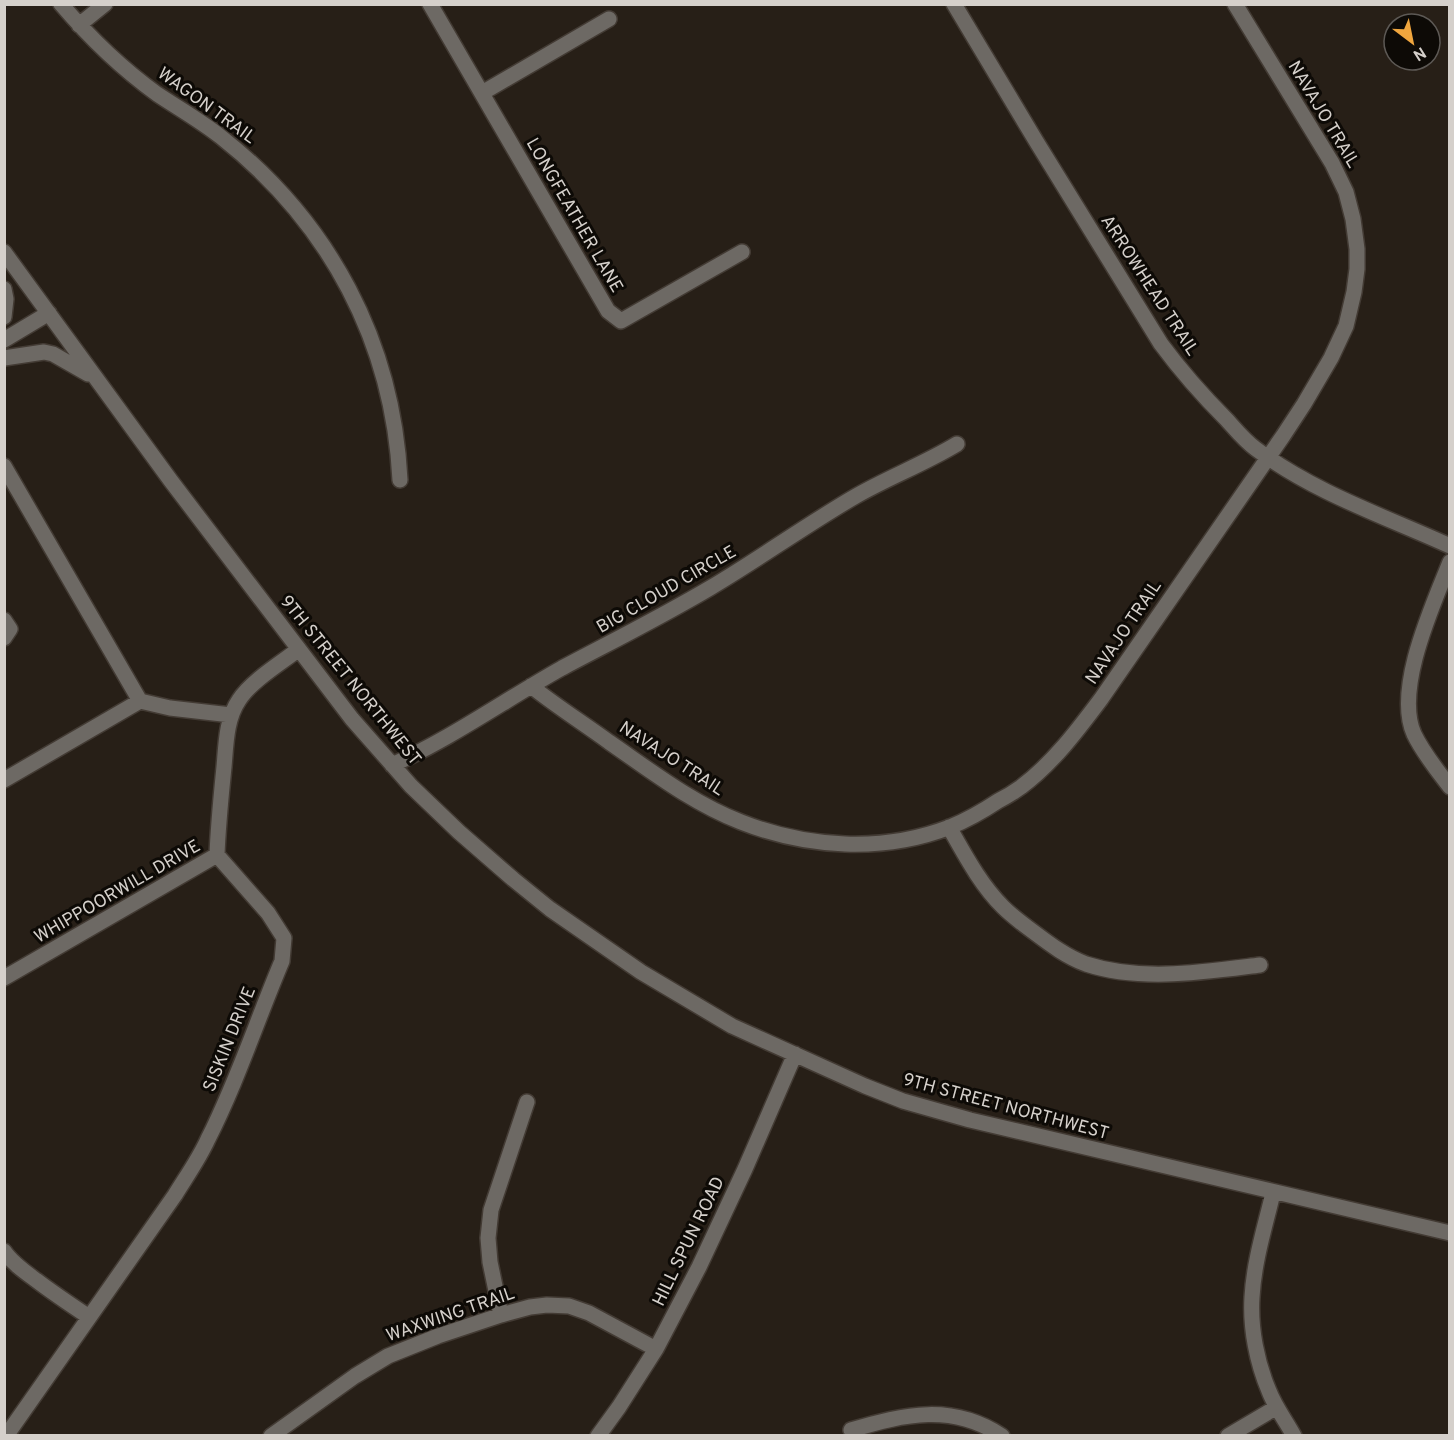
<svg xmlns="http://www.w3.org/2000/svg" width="1454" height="1440" font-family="Overpass,sans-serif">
	<rect width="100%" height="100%" fill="#271f17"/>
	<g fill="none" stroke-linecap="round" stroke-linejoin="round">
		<g stroke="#433b34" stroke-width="18">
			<path id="minor" d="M 61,4 C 90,38 121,68 157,94 C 178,108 201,121 221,137 C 330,223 393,342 400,480
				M 430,4 L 608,311 L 621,321 L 742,252
				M 954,4 L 1036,141 L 1161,344 C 1181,371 1203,396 1227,420 C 1236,430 1245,441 1256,449 C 1315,493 1384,516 1450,546
				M 79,25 L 105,4
				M 482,93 L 609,19
				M 4,252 L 171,481 L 352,719 L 411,786 L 459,832 L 513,879 L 550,909 L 641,972 L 732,1026 L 865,1086 L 903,1101 L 970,1120 L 1450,1233
				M 4,289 L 6,299 L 4,317
				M 4,340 L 49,313
				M 4,358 L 44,352 L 53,354 L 88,374
				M 4,466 L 140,701 L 170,708 L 231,715
				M 1450,562 C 1433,605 1394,689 1414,734 C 1423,753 1437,770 1450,787
				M 4,620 L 10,629 L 4,638
				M 531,686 C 556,706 583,723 609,742 C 651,771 692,803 741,822 C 807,848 883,853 950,827 C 967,820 983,811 998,801 C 1006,797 1014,792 1021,787 C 1053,763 1077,731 1101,699 L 1283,436 L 1304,404 L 1331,358 L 1346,326 L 1354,292 L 1357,269 L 1357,249 L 1353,219 L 1346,192 L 1332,163 L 1235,4
				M 392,765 C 452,738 505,700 562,668 C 611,642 661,617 710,588 C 759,559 806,525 856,496 C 889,477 924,464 957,444
				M 4,780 L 140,701
				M 949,827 C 965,855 980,884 1003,907 C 1013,917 1024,925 1035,933 C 1051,945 1067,957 1086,964 C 1141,982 1204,972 1260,965
				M 4,978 L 217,855
				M 1273,1193 C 1265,1227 1254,1261 1252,1297 C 1250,1328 1257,1363 1269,1391 C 1275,1407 1286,1421 1294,1436
				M 4,1251 C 12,1263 25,1272 36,1280 C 53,1293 71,1305 89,1317
				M 501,1315 L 490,1262 L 488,1238 L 491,1210 L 527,1102
				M 851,1430 C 905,1414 952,1403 1002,1436
				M 6,1436 L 175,1195 C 186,1177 199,1159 208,1139 C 237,1082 257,1020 282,961 L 284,938 L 268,913 L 217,855 C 218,826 221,797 224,767 C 226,745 226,719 239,700 C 251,681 281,663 299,649
				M 271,1436 L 355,1376 L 388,1356 L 438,1336 L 501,1315 L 530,1307 L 547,1305 L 569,1306 L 589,1313 L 656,1349
				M 598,1436 L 619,1407 L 656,1349 L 699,1267 L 745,1169 L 795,1054
				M 1228,1436 L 1277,1407"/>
		</g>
		<use href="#minor" stroke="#6d6964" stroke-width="15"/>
	</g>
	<g text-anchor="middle" stroke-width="6" stroke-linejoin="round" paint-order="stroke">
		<g font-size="18" fill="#d5d0cb" stroke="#0d0a06">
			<text transform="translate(207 105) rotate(36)" y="6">WAGON TRAIL</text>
			<text transform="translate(1324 114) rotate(59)" y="6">NAVAJO TRAIL</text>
			<text transform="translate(575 215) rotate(60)" y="6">LONGFEATHER LANE</text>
			<text transform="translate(1150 285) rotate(57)" y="6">ARROWHEAD TRAIL</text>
			<text transform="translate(666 589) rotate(-30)" y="6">BIG CLOUD CIRCLE</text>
			<text transform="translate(1123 632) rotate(-56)" y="6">NAVAJO TRAIL</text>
			<text transform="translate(351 680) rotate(51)" y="6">9TH STREET NORTHWEST</text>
			<text transform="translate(672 758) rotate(33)" y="6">NAVAJO TRAIL</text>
			<text transform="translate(117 891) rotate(-30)" y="6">WHIPPOORWILL DRIVE</text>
			<text transform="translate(229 1039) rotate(-68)" y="6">SISKIN DRIVE</text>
			<text transform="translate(1006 1106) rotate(15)" y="6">9TH STREET NORTHWEST</text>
			<text transform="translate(688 1241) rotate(-64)" y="6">HILL SPUN ROAD</text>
			<text transform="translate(450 1314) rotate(-19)" y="6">WAXWING TRAIL</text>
		</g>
	</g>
	<rect width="1454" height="1440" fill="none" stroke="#d5d0cb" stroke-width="12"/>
	<g transform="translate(1412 42) rotate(148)"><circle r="28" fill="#0d0a06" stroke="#5d5955" stroke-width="1.5"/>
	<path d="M0-4.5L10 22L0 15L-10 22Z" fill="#f0a63e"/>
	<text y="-9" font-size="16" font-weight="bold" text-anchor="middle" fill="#d5d0cb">N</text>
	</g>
</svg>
